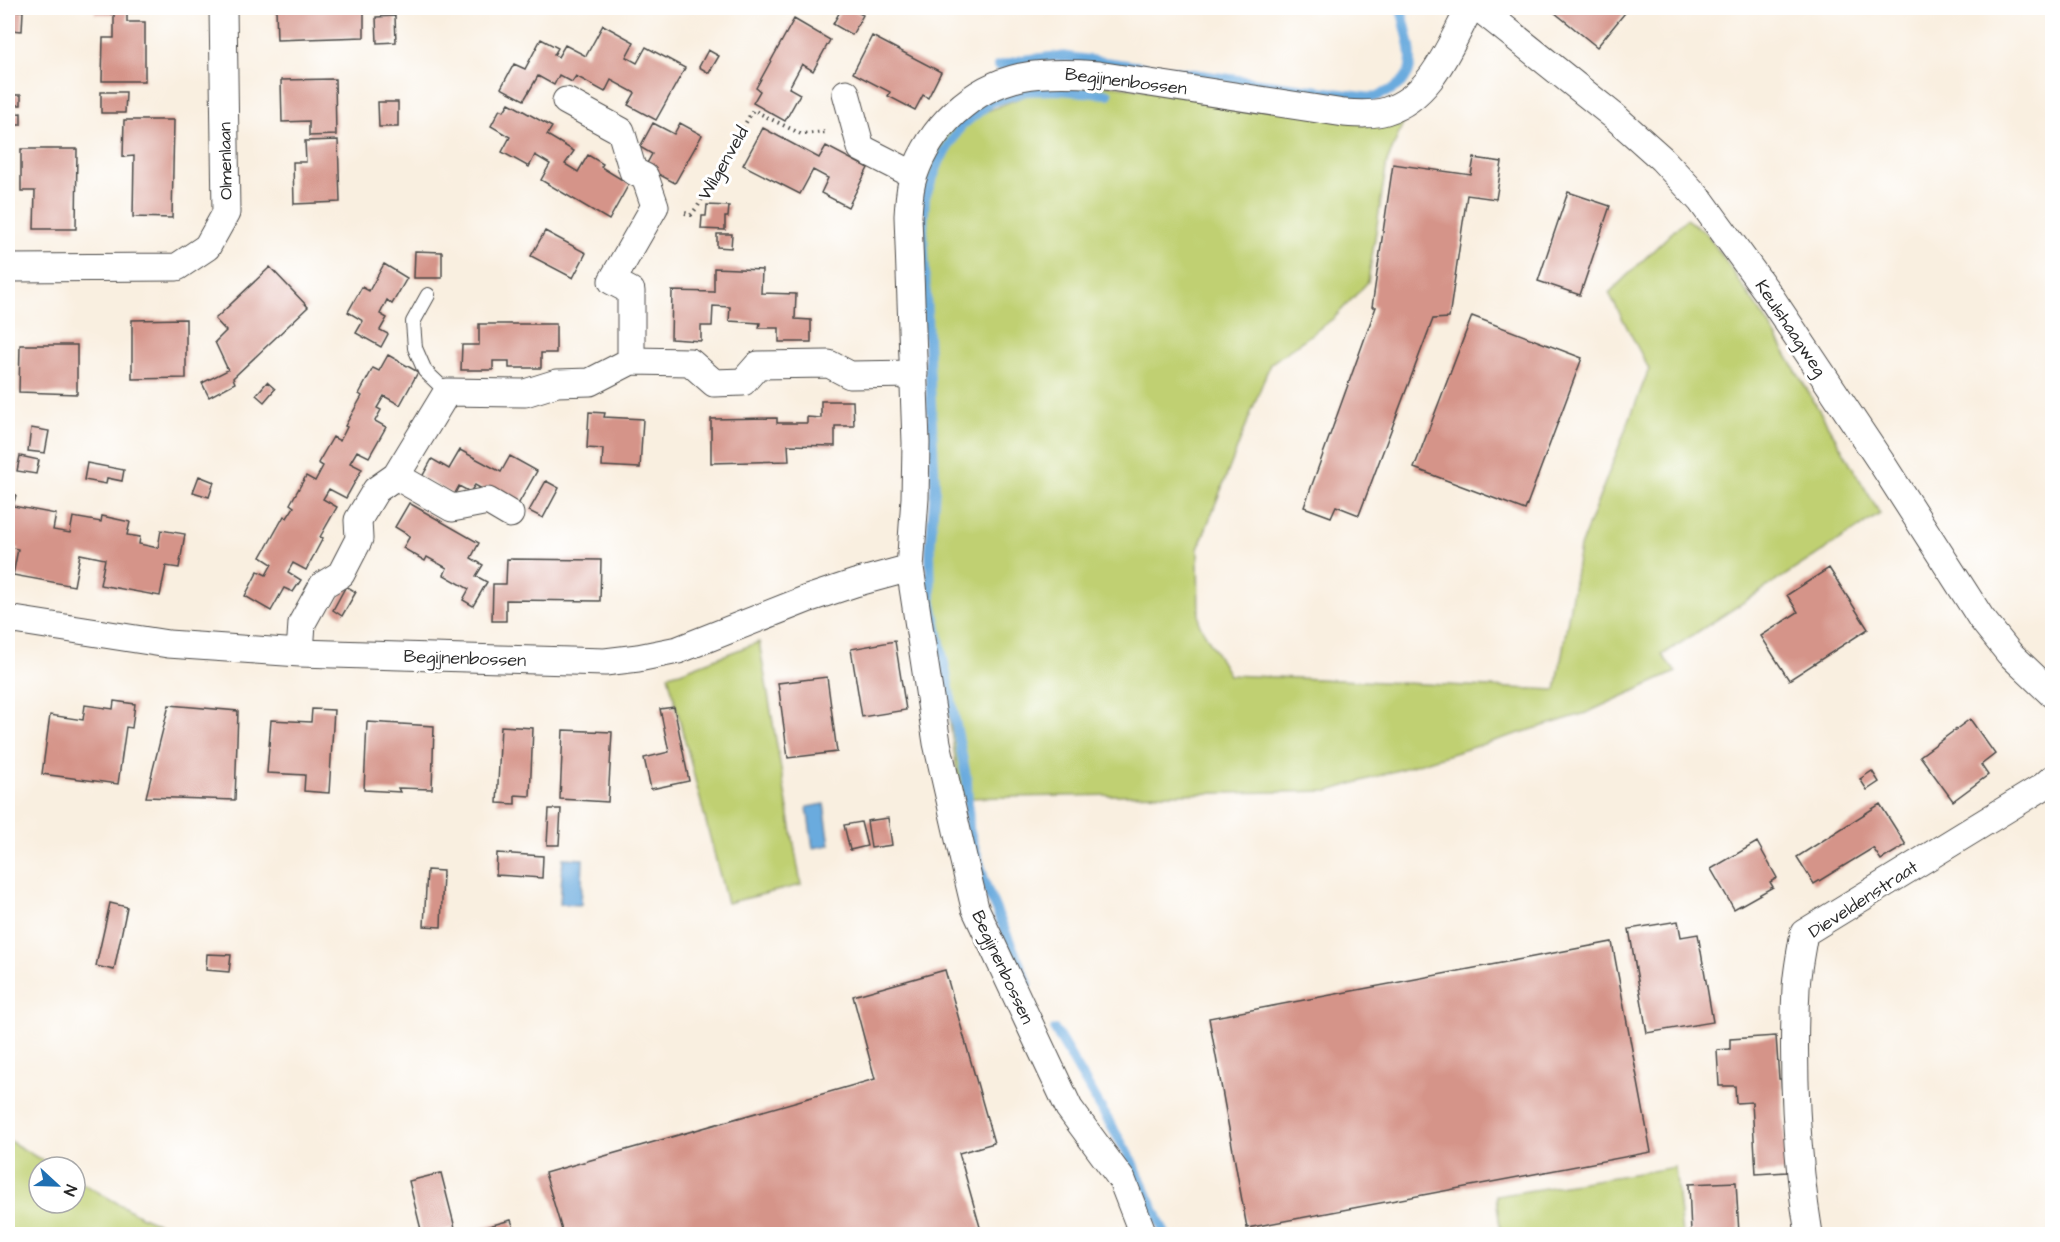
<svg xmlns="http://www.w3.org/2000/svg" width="2060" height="1242" font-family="'Architects Daughter',sans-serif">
	<rect width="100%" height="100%" fill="#fff"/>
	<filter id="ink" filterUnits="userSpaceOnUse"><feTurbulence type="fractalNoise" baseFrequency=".0167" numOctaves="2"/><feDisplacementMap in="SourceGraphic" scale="12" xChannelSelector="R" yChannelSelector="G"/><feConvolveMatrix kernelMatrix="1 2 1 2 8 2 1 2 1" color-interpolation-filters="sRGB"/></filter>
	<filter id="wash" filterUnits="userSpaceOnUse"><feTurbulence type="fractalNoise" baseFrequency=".008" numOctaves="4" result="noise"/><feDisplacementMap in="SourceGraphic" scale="24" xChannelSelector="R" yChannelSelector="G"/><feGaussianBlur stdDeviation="1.35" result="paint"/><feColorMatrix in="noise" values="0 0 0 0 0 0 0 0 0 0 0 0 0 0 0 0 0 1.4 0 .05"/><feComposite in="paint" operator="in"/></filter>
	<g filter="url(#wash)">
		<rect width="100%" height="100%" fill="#f9efe0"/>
		<path fill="#c0d072" stroke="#767e4e" stroke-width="1.5" d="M 1064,80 L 1405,119 L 1387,162 L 1368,282 L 1334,318 L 1270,364 L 1198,549 L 1199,623 L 1229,675 L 1556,690 L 1580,547 L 1649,369 L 1609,293 L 1686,219 L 1707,234 L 1768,323 L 1880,514 L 1662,655 L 1676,672 L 1586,713 L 1329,791 L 961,798 L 928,575 L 934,461 L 917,192 L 950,126 Z
			M 759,642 L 801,885 L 727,903 L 668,675 L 680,672 Z
			M 8,1140 L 53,1167 L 39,1167 L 39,1203 L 75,1203 L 75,1179 L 142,1217 L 183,1234 L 8,1234 Z
			M 1675,1167 L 1682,1234 L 1501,1234 L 1496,1196 Z"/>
		<path fill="#6aabde" stroke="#4a6b84" stroke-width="1.5" d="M 824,804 L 830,845 L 813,848 L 807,807 Z
			M 563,858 L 583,859 L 581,905 L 560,904 Z"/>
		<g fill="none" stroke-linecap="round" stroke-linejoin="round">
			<path stroke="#6aabde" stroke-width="10" d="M 998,66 L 1023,60 L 1060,56 L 1370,98 C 1427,82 1411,53 1401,8
				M 1028,984 L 987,889 L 969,829 L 967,781 L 931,598 L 930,551 L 935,487 L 923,230 L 925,197 L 940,160 L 961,126 L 991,102 L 1026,91 L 1058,90 L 1108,94
				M 1055,1030 L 1132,1161 L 1165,1234"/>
		</g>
		<g id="blocks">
			<path fill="#d59489" d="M 95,8 L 127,8 L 127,22 L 145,22 L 145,81 L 102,81 L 103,38 L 114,38 L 114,14 L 95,14 Z
				M 276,8 L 364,8 L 364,37 L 277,40 Z
				M 842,8 L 849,8 L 863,15 L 852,35 L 833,24 Z
				M 1549,8 L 1629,8 L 1597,47 Z
				M 11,11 L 23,11 L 22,31 L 10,30 Z
				M 395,16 L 396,42 L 377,43 L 376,17 Z
				M 794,19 L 830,40 L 813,71 L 802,64 L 789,88 L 800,94 L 785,121 L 753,103 L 760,91 L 756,88 Z
				M 603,25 L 634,42 L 626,57 L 637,63 L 646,47 L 685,68 L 656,120 L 628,105 L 635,93 L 611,80 L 605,92 L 576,76 L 572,82 L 559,75 L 554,85 L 538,76 L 524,100 L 501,88 L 514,64 L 525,69 L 541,39 L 558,48 L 554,55 L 558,57 L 565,45 L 586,56 Z
				M 872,36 L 941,72 L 928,98 L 923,95 L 915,110 L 888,96 L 890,92 L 853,73 Z
				M 708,50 L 719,56 L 709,73 L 699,67 Z
				M 335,79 L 336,135 L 309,136 L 309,121 L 282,122 L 281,80 Z
				M 101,92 L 126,92 L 125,113 L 101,113 Z
				M 12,95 L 21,95 L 21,105 L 12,105 Z
				M 378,102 L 398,102 L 398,127 L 379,127 Z
				M 509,103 L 552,127 L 547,135 L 574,151 L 565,164 L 578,172 L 588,155 L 603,164 L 601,167 L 629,184 L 609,220 L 541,180 L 550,164 L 535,155 L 529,167 L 502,152 L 510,137 L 491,126 L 500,109 L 504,111 Z
				M 21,113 L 21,125 L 11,125 L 11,114 Z
				M 124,120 L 174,120 L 172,218 L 133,217 L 134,156 L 123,157 Z
				M 653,123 L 674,134 L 680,123 L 702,135 L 675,183 L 645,167 L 652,154 L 640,147 Z
				M 763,128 L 819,158 L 826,146 L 868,168 L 848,207 L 821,193 L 828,178 L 813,170 L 800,194 L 743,165 Z
				M 338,140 L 340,202 L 294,204 L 293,162 L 306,162 L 305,141 Z
				M 21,149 L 77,149 L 76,229 L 34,229 L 35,191 L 21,191 Z
				M 1474,158 L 1502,162 L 1496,199 L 1467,195 L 1449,318 L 1433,319 L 1359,515 L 1336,506 L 1331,517 L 1304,507 L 1376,307 L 1372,307 L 1393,164 L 1471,175 Z
				M 1568,192 L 1610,206 L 1580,295 L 1538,281 Z
				M 707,205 L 729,206 L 728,217 L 725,217 L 725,230 L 701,229 L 702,216 L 706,216 Z
				M 545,231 L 586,253 L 573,278 L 531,256 Z
				M 717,234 L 732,234 L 731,248 L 717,247 Z
				M 415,251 L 442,252 L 442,278 L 414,278 Z
				M 384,264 L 407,278 L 392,304 L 387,300 L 380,314 L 387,318 L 380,330 L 388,334 L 381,347 L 356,333 L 363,321 L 348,312 L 362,287 L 369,291 Z
				M 270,267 L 308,307 L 233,378 L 235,383 L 209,397 L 202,383 L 228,370 L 215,342 L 226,331 L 215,319 Z
				M 714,268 L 762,270 L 761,293 L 796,294 L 795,319 L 811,320 L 811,342 L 779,342 L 779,328 L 759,328 L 760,323 L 729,321 L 730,307 L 713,306 L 712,326 L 701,326 L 701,341 L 671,339 L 672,291 L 714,292 Z
				M 1472,316 L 1582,358 L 1525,510 L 1414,468 Z
				M 186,319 L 186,378 L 132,379 L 132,320 Z
				M 479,324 L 556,324 L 556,353 L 541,353 L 541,368 L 509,368 L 509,361 L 493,361 L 493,370 L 461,370 L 462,345 L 479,345 Z
				M 20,345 L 77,345 L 77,394 L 19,392 Z
				M 388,355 L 418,372 L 400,405 L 384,396 L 377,408 L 381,410 L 375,421 L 386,427 L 369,457 L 357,451 L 350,463 L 362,469 L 346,498 L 329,489 L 323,499 L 337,507 L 320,537 L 323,538 L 306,570 L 293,563 L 288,572 L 301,580 L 293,592 L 284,588 L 271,611 L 245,596 L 258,571 L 266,575 L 272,564 L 261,557 L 284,516 L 287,518 L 294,507 L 290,504 L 306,476 L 315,481 L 323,466 L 318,463 L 333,437 L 340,441 L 347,427 L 345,426 L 362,396 L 359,394 L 373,368 L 379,371 Z
				M 267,382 L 275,389 L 264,402 L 256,395 Z
				M 821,401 L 853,401 L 854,426 L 835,426 L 835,446 L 788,445 L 789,461 L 711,463 L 711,419 L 777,418 L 777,423 L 807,423 L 807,417 L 821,418 Z
				M 589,412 L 605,413 L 604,417 L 643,419 L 640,468 L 602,466 L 603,449 L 587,448 Z
				M 31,428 L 49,431 L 45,453 L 28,451 Z
				M 460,450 L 501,472 L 510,456 L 537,471 L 516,508 L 475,485 L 470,492 L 459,486 L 454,495 L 422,477 L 432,459 L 449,469 Z
				M 20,456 L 39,460 L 36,474 L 17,471 Z
				M 87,463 L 124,470 L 122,481 L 107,478 L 106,484 L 84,480 Z
				M 199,476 L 214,482 L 209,497 L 193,492 Z
				M 546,481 L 559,488 L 543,518 L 529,511 Z
				M 8,493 L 16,495 L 13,506 L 56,514 L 53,530 L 70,533 L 73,517 L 101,522 L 102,516 L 130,522 L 127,535 L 140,537 L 139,544 L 158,548 L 161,530 L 185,534 L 179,568 L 166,566 L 160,596 L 100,585 L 105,559 L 80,554 L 74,586 L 13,575 L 18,549 L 8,547 Z
				M 409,503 L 479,543 L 471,558 L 483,565 L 476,576 L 487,582 L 473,606 L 463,600 L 469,589 L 444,575 L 447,568 L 427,557 L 425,561 L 403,548 L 410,536 L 395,527 Z
				M 507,559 L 601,560 L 600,601 L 506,600 L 506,621 L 492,621 L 493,584 L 506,584 Z
				M 1829,568 L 1868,629 L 1789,680 L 1761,636 L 1798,612 L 1787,595 Z
				M 346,586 L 356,592 L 342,616 L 333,610 Z
				M 895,641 L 906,710 L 862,717 L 851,649 Z
				M 827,677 L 837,752 L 788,758 L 778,683 Z
				M 114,701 L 135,704 L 132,728 L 126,727 L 118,784 L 42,774 L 50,715 L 83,720 L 85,705 L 113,709 Z
				M 169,705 L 238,711 L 235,800 L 146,797 Z
				M 674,707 L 689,781 L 651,789 L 644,758 L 669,752 L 660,709 Z
				M 312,709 L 334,710 L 329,793 L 304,791 L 305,775 L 267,773 L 271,720 L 311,722 Z
				M 1970,719 L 1995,754 L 1981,765 L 1988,775 L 1953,801 L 1920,756 Z
				M 367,722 L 434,726 L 432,789 L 398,788 L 400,792 L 364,790 Z
				M 501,726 L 533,728 L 530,796 L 515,795 L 515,804 L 497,803 Z
				M 563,730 L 612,732 L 608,802 L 560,799 Z
				M 1872,771 L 1879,782 L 1867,790 L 1860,779 Z
				M 1880,804 L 1906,845 L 1881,860 L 1873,848 L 1814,884 L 1797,857 Z
				M 549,809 L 561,809 L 559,845 L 547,845 Z
				M 888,818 L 892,845 L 871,848 L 867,821 Z
				M 861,822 L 867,846 L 850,850 L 844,825 Z
				M 1757,842 L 1777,878 L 1770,882 L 1773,887 L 1734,909 L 1711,869 Z
				M 497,853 L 543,856 L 542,878 L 496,875 Z
				M 427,870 L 443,871 L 441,927 L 424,926 Z
				M 110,903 L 127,907 L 114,970 L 96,966 Z
				M 1678,921 L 1681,937 L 1698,934 L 1713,1022 L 1647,1033 L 1629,929 Z
				M 1612,942 L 1651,1152 L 1247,1228 L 1209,1018 Z
				M 207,954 L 231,955 L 229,972 L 206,970 Z
				M 945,970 L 994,1143 L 959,1153 L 982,1234 L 563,1234 L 545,1173 L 875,1079 L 853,996 Z
				M 1776,1036 L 1779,1079 L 1781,1079 L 1787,1172 L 1756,1174 L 1752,1102 L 1736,1103 L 1735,1086 L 1719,1086 L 1717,1050 L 1730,1049 L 1730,1039 Z
				M 441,1173 L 455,1228 L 422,1234 L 409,1181 Z
				M 1736,1182 L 1739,1234 L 1691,1234 L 1689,1184 Z
				M 511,1220 L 516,1234 L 479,1234 L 478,1229 Z"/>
		</g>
	</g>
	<g filter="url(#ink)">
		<use href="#blocks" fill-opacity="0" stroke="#4a4846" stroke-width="1.5"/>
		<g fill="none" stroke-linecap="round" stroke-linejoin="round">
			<g stroke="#4a4846" stroke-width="16">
				<path id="lane" d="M 428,295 L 413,322 L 415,348 L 425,371 L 447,392"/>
			</g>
			<g stroke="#4a4846" stroke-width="29">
				<path id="street" d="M 1479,8 L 1615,117 L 1662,159 L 1701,201 L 1768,293 L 1881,462 L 1981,618 L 2009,653 L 2052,694
					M 846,93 L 861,148 L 914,175
					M 8,268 L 177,267 L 207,247 L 226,213 L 223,8
					M 631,361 L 690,362 L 714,383 L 743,382 L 758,365 L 829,364 L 850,375 L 914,374
					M 396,476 L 452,508 L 488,501 L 510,514
					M 8,619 L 168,644 L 300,653 L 605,662 L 638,658 L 678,650 L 807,599 L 855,583 L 910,568
					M 300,653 L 302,623 L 323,585 L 341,574 L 359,539 L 358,520 L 376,490 L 396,476 L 447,392 L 525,393 L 557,383 L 590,382 L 631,361 L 631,291 L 612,281 L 655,206 L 645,177 L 633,171 L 621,131 L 566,101
					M 1143,1234 L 1122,1180 L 1069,1108 L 975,908 L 963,857 L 937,743 L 910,568 L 915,498 L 916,443 L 908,216 C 909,202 909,188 914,175 C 930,128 971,88 1021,77 C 1047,72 1072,73 1098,75 L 1344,113 C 1358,114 1373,115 1386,111 C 1432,97 1449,46 1470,8
					M 1809,1234 C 1796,1156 1792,1067 1796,988 C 1797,970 1801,951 1804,933 L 2044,786 L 2052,779"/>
			</g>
			<path stroke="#4a4846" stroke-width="4" stroke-dasharray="1.5 4.5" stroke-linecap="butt" d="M 685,213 L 691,215 L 698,206 L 753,110 L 801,134 L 827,132"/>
			<use href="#lane" stroke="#fff" stroke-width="14"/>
			<use href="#street" stroke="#fff" stroke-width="27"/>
		</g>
	</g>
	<g text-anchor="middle" stroke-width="6" stroke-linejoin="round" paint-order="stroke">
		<g font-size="18" fill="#2b2b2b" stroke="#fff">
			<text transform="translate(1126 81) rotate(7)" y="6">Begijnenbossen</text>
			<text transform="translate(225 161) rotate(-91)" y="6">Olmenlaan</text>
			<text transform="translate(723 163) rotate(-60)" y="6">Wilgenveld</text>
			<text transform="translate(1791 328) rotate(56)" y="6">Keulshaagweg</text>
			<text transform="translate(465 658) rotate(2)" y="6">Begijnenbossen</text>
			<text transform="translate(1863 899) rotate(-33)" y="6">Dieveldenstraat</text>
			<text transform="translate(1003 967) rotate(65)" y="6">Begijnenbossen</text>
		</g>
	</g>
	<rect width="2060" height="1242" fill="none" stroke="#fff" stroke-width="30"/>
	<g transform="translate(57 1185) rotate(112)"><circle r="28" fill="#ffffff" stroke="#aaaaaa" stroke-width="1.5"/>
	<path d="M0-4.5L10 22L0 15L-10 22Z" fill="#1f6fb2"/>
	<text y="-9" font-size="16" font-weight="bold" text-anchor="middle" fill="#2b2b2b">N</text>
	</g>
</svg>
